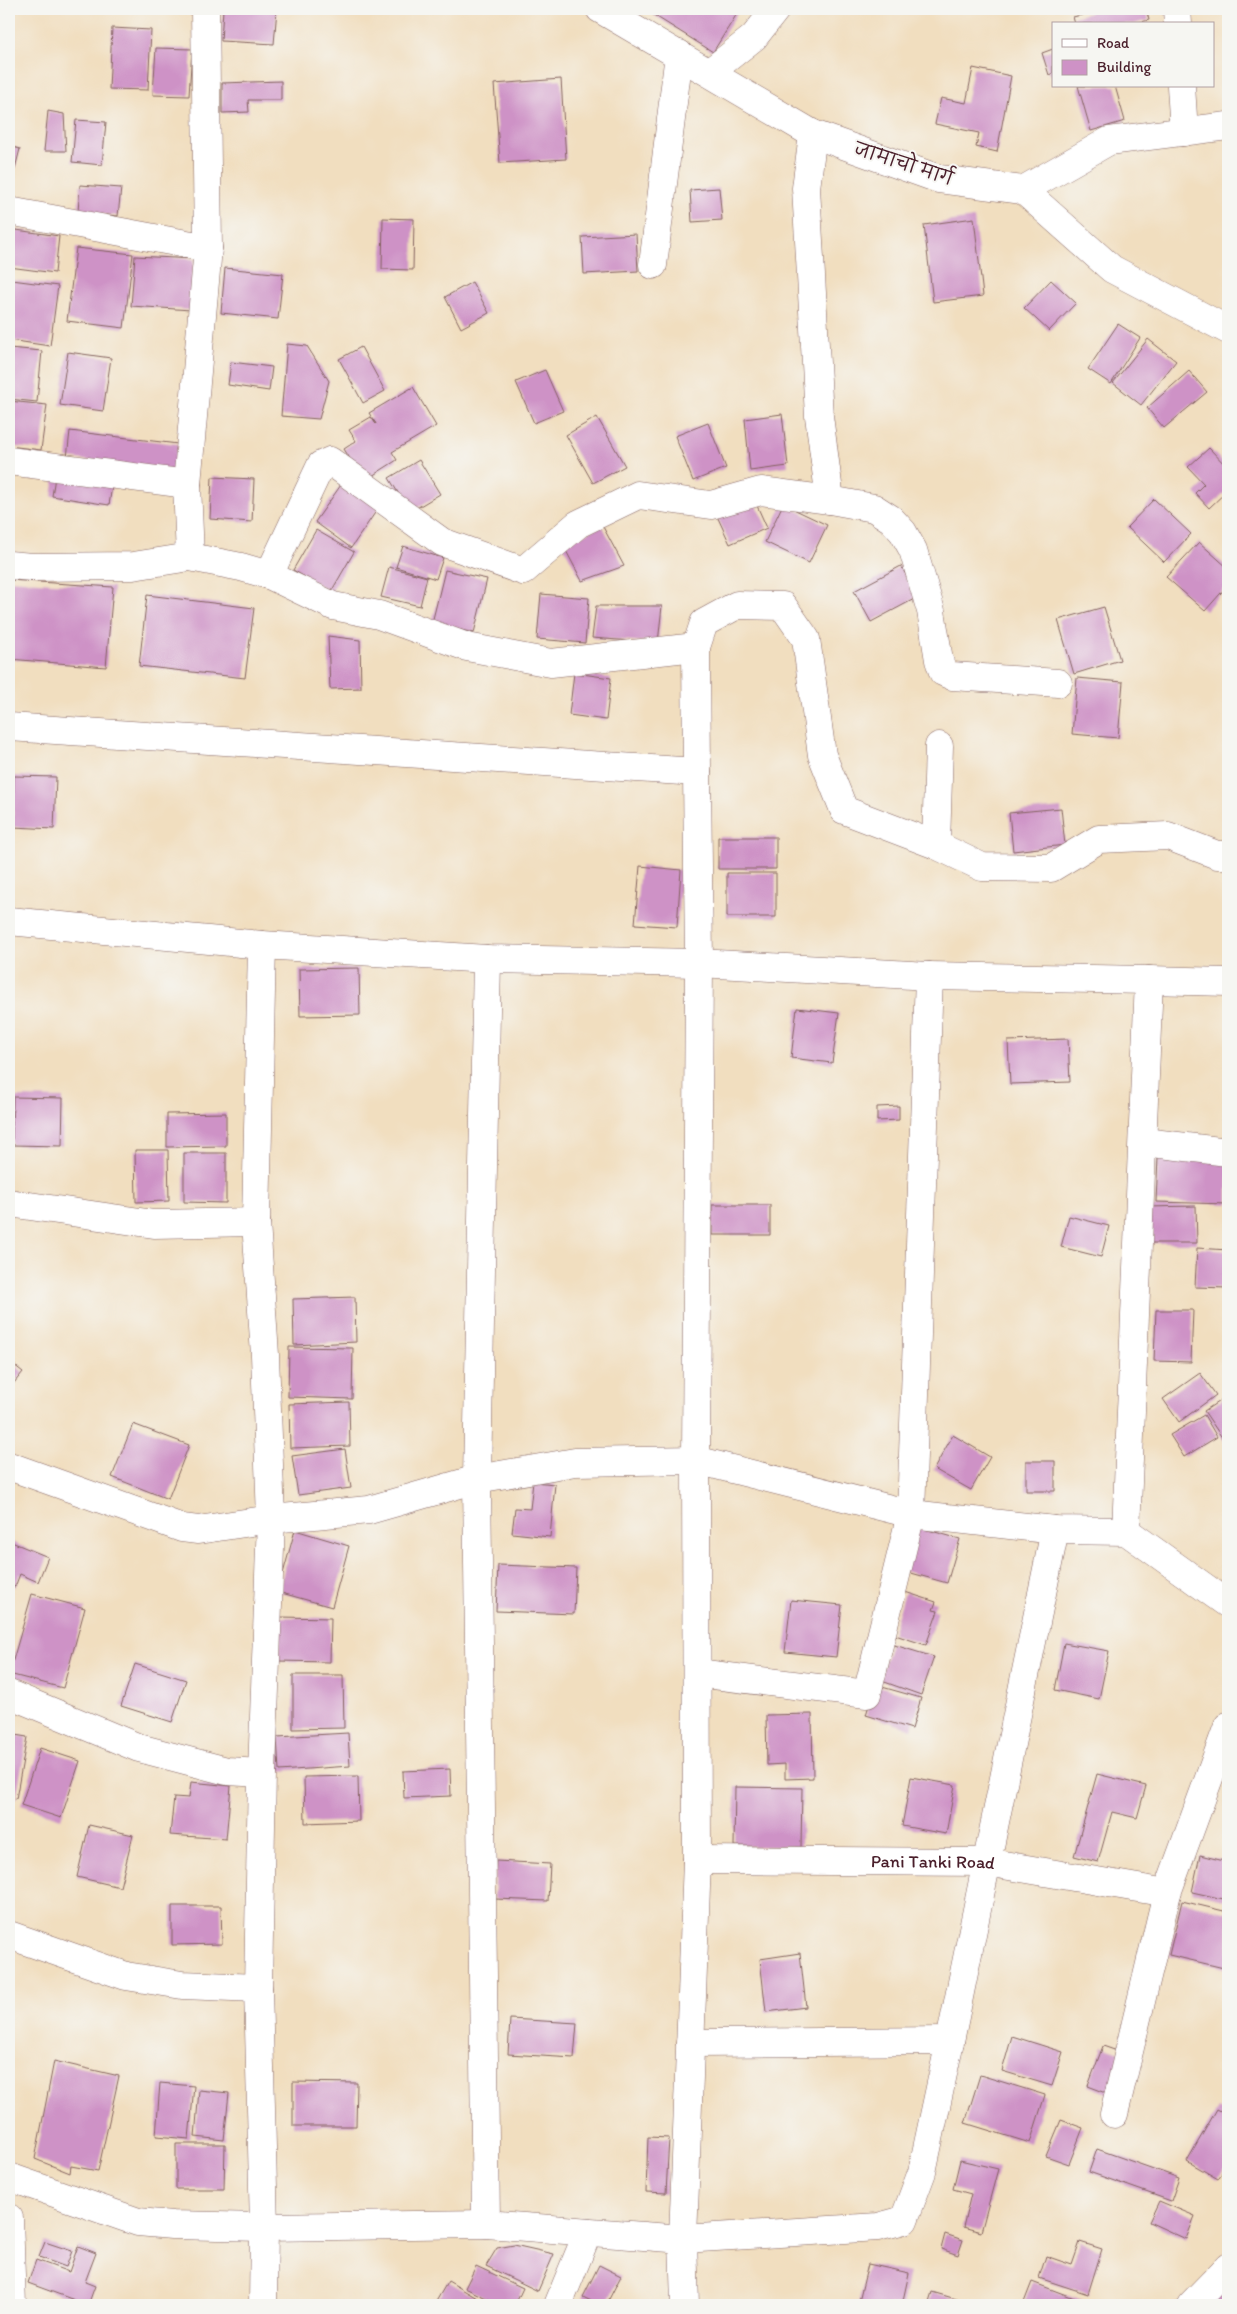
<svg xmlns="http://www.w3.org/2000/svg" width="1237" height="2314" font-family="Itim,'Playpen Sans Deva',sans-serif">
	<rect width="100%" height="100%" fill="#f6f6f2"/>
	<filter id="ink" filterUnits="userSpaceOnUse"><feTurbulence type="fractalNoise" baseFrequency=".02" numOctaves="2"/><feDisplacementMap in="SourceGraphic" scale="10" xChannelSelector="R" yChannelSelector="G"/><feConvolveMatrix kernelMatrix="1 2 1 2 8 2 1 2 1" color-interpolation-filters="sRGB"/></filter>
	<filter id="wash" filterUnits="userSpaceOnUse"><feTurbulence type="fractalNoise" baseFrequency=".0096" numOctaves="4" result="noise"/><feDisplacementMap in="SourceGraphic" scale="20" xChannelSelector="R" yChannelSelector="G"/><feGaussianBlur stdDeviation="1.12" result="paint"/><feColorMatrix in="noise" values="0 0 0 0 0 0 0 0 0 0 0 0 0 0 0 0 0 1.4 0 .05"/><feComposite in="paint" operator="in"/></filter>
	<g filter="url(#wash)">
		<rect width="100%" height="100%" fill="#f1debf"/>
		<g id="blocks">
			<path fill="#ce92c6" d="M 223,9 L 277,9 L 274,44 L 221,41 Z
				M 314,9 L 327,9 L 327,12 Z
				M 644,9 L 740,9 L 713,52 Z
				M 1089,9 L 1146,9 L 1149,20 L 1134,24 L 1075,24 L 1073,17 L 1090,13 Z
				M 112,28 L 151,30 L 148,90 L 109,89 Z
				M 156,48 L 192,49 L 189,96 L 153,95 Z
				M 1053,49 L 1053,73 L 1049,75 L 1042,53 Z
				M 973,68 L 1011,76 L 997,152 L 976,147 L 979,133 L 935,124 L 941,98 L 966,103 Z
				M 561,79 L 566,159 L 500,163 L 494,84 Z
				M 281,81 L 281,100 L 248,100 L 249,112 L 222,113 L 222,83 Z
				M 1078,86 L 1115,86 L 1125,121 L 1091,131 Z
				M 48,111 L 64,114 L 66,151 L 44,151 Z
				M 76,120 L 106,122 L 102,165 L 72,162 Z
				M 9,146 L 20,149 L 9,192 Z
				M 80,185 L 121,188 L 118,216 L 78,212 Z
				M 719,188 L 722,220 L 692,222 L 690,190 Z
				M 383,218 L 414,219 L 413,270 L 382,269 Z
				M 974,218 L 983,296 L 933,302 L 924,225 Z
				M 9,229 L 59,236 L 55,273 L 9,267 Z
				M 636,234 L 638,271 L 584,274 L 582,237 Z
				M 76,248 L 133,254 L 124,328 L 67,321 Z
				M 135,256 L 194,259 L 191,310 L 131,306 Z
				M 225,268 L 283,274 L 278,319 L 221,313 Z
				M 12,280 L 58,286 L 50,346 L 9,340 L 9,307 Z
				M 1051,280 L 1076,303 L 1049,331 L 1024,308 Z
				M 472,282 L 489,313 L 461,328 L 445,297 Z
				M 1118,324 L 1140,338 L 1111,384 L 1088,369 Z
				M 1148,339 L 1176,361 L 1141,405 L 1113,383 Z
				M 287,344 L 307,346 L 329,381 L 319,419 L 281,416 Z
				M 361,347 L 385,391 L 363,403 L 339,359 Z
				M 9,348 L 42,351 L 37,402 L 9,399 Z
				M 68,352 L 111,358 L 103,411 L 60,405 Z
				M 231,362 L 272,367 L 269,391 L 228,385 Z
				M 545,370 L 563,411 L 534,423 L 516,382 Z
				M 1189,371 L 1207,392 L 1164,428 L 1147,408 Z
				M 413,387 L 436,426 L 392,452 L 397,460 L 364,481 L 344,449 L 356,441 L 349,430 L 371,417 L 376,424 L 369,413 Z
				M 9,401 L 47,405 L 41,450 L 9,446 Z
				M 782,414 L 788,466 L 750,471 L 745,419 Z
				M 597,417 L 625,466 L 593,483 L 566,435 Z
				M 708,423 L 726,468 L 693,481 L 675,436 Z
				M 70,431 L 178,444 L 175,471 L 67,458 Z
				M 1209,448 L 1228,468 L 1228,490 L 1209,508 L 1195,493 L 1204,484 L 1188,467 Z
				M 419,460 L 440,494 L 410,512 L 389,478 Z
				M 55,477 L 112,486 L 109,505 L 52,496 Z
				M 212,477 L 254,479 L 252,522 L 210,519 Z
				M 343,482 L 379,507 L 351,548 L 315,522 Z
				M 754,499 L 767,528 L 730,544 L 717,516 Z
				M 1154,499 L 1191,534 L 1164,562 L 1127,527 Z
				M 783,504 L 827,525 L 809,563 L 765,542 Z
				M 602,525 L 624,566 L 582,581 L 563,545 Z
				M 316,530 L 354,552 L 331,592 L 293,570 Z
				M 1199,542 L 1228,568 L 1228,585 L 1205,611 L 1166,577 Z
				M 403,546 L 443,558 L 436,579 L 396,567 Z
				M 901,566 L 918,597 L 871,622 L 854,591 Z
				M 389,567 L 427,577 L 420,606 L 381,597 Z
				M 445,570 L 487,579 L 474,633 L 432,623 Z
				M 9,580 L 113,587 L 106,667 L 9,659 Z
				M 541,594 L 589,598 L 585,643 L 537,639 Z
				M 147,595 L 254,608 L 245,678 L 139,666 Z
				M 596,606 L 662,606 L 658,643 L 592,638 Z
				M 1104,607 L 1120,660 L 1074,674 L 1058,620 Z
				M 328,636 L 360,640 L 361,688 L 330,689 Z
				M 574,673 L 611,678 L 606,720 L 569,715 Z
				M 1077,678 L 1123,682 L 1118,738 L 1072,734 Z
				M 14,776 L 56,777 L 54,829 L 13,827 Z
				M 1061,808 L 1065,845 L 1013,851 L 1009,813 Z
				M 718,837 L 776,837 L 776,869 L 718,869 Z
				M 640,866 L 681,870 L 677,927 L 635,924 Z
				M 727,873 L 776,873 L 776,917 L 727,917 Z
				M 359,968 L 360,1015 L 300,1016 L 299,969 Z
				M 797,1008 L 839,1013 L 832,1063 L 791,1058 Z
				M 1068,1039 L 1070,1082 L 1010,1084 L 1008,1041 Z
				M 10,1056 L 13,1082 L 9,1082 L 9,1057 Z
				M 13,1097 L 63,1098 L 62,1146 L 12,1145 Z
				M 899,1106 L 899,1120 L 877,1121 L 877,1107 Z
				M 226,1113 L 226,1146 L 167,1147 L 167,1114 Z
				M 135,1150 L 168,1150 L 169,1201 L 136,1202 Z
				M 184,1153 L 226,1153 L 226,1203 L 184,1202 Z
				M 1158,1157 L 1228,1158 L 1228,1204 L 1156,1202 Z
				M 712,1205 L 770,1205 L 770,1235 L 712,1235 Z
				M 1196,1206 L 1197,1243 L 1147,1243 L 1147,1207 Z
				M 1069,1216 L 1109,1226 L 1101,1257 L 1061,1247 Z
				M 1197,1248 L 1228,1250 L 1228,1288 L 1195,1287 Z
				M 355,1297 L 356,1342 L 294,1345 L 293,1299 Z
				M 1156,1310 L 1193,1310 L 1191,1362 L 1154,1361 Z
				M 289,1347 L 353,1348 L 352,1399 L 288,1397 Z
				M 9,1361 L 23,1372 L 9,1389 Z
				M 1200,1373 L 1216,1395 L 1179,1422 L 1163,1399 Z
				M 1227,1396 L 1228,1444 L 1227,1445 L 1204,1411 Z
				M 349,1402 L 350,1446 L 290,1448 L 289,1404 Z
				M 1204,1415 L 1217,1437 L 1184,1457 L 1170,1435 Z
				M 133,1424 L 189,1445 L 168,1499 L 112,1477 Z
				M 953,1435 L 990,1457 L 971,1490 L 934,1469 Z
				M 345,1449 L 351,1488 L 298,1495 L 292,1456 Z
				M 1026,1461 L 1055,1461 L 1055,1491 L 1026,1491 Z
				M 533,1482 L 555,1484 L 550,1537 L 512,1533 L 515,1508 L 530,1509 Z
				M 917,1527 L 960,1539 L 947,1583 L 904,1571 Z
				M 295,1530 L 349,1546 L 332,1607 L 278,1592 Z
				M 9,1541 L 48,1557 L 38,1582 L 20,1574 L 15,1587 L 9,1584 Z
				M 498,1565 L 576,1568 L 574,1614 L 496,1611 Z
				M 905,1592 L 936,1602 L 933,1610 L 938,1611 L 926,1645 L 892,1634 Z
				M 32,1594 L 85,1608 L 63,1688 L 9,1674 Z
				M 791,1600 L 842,1605 L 836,1657 L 785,1652 Z
				M 280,1617 L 331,1618 L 330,1662 L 279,1661 Z
				M 1064,1643 L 1109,1651 L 1099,1699 L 1055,1690 Z
				M 891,1644 L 934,1657 L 921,1695 L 879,1680 Z
				M 135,1664 L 186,1680 L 172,1722 L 121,1706 Z
				M 293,1675 L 343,1675 L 344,1728 L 293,1729 Z
				M 875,1685 L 921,1698 L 912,1729 L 866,1715 Z
				M 812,1714 L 813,1778 L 785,1779 L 785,1764 L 767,1765 L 766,1715 Z
				M 348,1733 L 350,1766 L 279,1771 L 277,1737 Z
				M 9,1734 L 27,1737 L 16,1799 L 9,1797 Z
				M 40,1748 L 80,1761 L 61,1818 L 21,1805 Z
				M 450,1769 L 451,1796 L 404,1798 L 403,1771 Z
				M 1097,1774 L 1146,1786 L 1137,1818 L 1112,1812 L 1098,1862 L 1074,1856 Z
				M 358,1776 L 359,1821 L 305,1823 L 304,1777 Z
				M 911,1777 L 955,1785 L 946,1834 L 902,1826 Z
				M 191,1782 L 231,1786 L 226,1839 L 170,1835 L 174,1797 L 189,1798 Z
				M 735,1787 L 802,1788 L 801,1847 L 734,1846 Z
				M 89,1825 L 133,1835 L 120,1887 L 77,1877 Z
				M 1200,1855 L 1228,1862 L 1228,1900 L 1192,1892 Z
				M 496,1861 L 550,1864 L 548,1901 L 494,1899 Z
				M 1182,1901 L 1228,1912 L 1228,1969 L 1169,1955 Z
				M 172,1906 L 221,1906 L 222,1944 L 172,1945 Z
				M 800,1953 L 806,2007 L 766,2012 L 760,1959 Z
				M 510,2019 L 577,2023 L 574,2058 L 508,2054 Z
				M 1012,2036 L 1063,2052 L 1052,2086 L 1002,2071 Z
				M 1103,2046 L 1123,2053 L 1109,2094 L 1088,2086 Z
				M 54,2061 L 119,2076 L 98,2171 L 71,2166 L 70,2173 L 35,2159 Z
				M 980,2075 L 1045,2095 L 1030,2143 L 965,2123 Z
				M 293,2082 L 357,2083 L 356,2126 L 293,2126 Z
				M 160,2083 L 194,2086 L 189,2139 L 156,2136 Z
				M 199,2090 L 229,2093 L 224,2140 L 195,2137 Z
				M 1228,2093 L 1228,2107 L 1223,2104 Z
				M 1217,2109 L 1228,2115 L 1228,2170 L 1225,2168 L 1218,2179 L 1187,2161 Z
				M 1061,2120 L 1083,2128 L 1069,2164 L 1046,2156 Z
				M 648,2137 L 669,2138 L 666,2193 L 646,2192 Z
				M 176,2144 L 225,2144 L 224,2189 L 176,2189 Z
				M 1097,2149 L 1179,2178 L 1171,2201 L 1089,2172 Z
				M 960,2160 L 998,2169 L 981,2232 L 963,2227 L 971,2194 L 953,2189 Z
				M 1159,2201 L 1195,2216 L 1186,2239 L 1149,2222 Z
				M 945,2234 L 963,2240 L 958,2255 L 941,2249 Z
				M 45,2242 L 72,2251 L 66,2267 L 39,2257 Z
				M 1080,2242 L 1102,2249 L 1088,2294 L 1039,2278 L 1046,2256 L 1072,2265 Z
				M 514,2245 L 554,2254 L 538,2291 L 486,2266 L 497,2248 Z
				M 78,2246 L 96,2253 L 85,2282 L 95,2286 L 88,2305 L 28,2283 L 36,2260 L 69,2272 Z
				M 868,2264 L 909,2273 L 902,2305 L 858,2305 Z
				M 599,2265 L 621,2276 L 606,2305 L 599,2305 L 583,2297 Z
				M 476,2266 L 523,2288 L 515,2305 L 501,2305 L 465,2288 Z
				M 448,2281 L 477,2298 L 472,2305 L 434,2305 Z
				M 1032,2282 L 1082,2301 L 1080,2305 L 1023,2305 Z
				M 1226,2284 L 1228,2286 L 1228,2305 L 1210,2305 Z
				M 932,2292 L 977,2305 L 928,2305 Z"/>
		</g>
	</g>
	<g filter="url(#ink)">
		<use href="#blocks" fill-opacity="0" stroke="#84625f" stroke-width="1"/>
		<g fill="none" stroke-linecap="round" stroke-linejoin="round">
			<g stroke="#84625f" stroke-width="29">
				<g id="minor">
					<path d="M 1177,9 L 1178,24"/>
					<path d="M 710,72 L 754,37 L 776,9"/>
					<path d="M 1181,86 L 1184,132"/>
					<path d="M 813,134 L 806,188 L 819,416 L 830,500"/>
					<path d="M 1023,190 L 1109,141 L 1228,126"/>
					<path d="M 9,211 L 208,248 L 205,9"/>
					<path d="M 653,265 L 679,54"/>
					<path d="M 9,461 L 187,484"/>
					<path d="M 190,557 L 187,484 L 208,248"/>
					<path d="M 9,565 L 32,567 L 133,566 L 190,557 L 241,567 L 269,575 L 321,465 L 330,461 L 442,542 L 523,571 L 578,524 L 638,495 L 711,505 L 761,491 L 830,500 L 874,508 L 891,519 L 903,532 L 913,550 L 931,611 L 939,660 L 943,672 L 952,676 L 1058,683"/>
					<path d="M 269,575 L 333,606 L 379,615 L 467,647 L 551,663 L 696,647"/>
					<path d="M 9,727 L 697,772 L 699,963 L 696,1460 L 911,1514 L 1055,1530 L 1126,1531 L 1228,1604"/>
					<path d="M 697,772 L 696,647 L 704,623 L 737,605 L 783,606 L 806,639 L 822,755 L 844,810 L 936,845 L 982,867 L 1051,868 L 1099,839 L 1168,836 L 1217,855 L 1228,855"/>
					<path d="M 936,845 L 939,746"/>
					<path d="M 9,921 L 262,945 L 487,959 L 699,963 L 929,976 L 911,1514 L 867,1694 L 697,1673"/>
					<path d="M 262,945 L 256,1222 L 265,1355 L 271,1519 L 262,1773 L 258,1988 L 264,2227 L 263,2305"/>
					<path d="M 929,976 L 1149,980 L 1126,1531"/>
					<path d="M 1149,980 L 1228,982"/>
					<path d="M 1144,1142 L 1228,1152"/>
					<path d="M 9,1203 L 154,1224 L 256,1222"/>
					<path d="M 9,1466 L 182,1528 L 198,1530 L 271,1519 L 369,1510 L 477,1479 L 575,1462 L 696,1460 L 697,1860 L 683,2239 L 685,2305"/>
					<path d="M 9,1694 L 139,1748 L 227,1771 L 262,1773"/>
					<path id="s1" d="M 697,1860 L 986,1862 L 1167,1893"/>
					<path d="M 9,1935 L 126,1976 L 182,1985 L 258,1988"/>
					<path d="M 690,2043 L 950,2041"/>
					<path d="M 1114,2114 L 1167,1893 L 1228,1726"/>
					<path d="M 9,2177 L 138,2222 L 172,2225 L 264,2227 L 486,2224 L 683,2239 L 878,2227 L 904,2220 L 922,2172 L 950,2041 L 1055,1530"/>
					<path d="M 9,2218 L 12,2305"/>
					<path d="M 486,2224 L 477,1479 L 487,959"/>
					<path d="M 558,2305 L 588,2232"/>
				</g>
			</g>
			<g stroke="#84625f" stroke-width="29">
				<path id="tertiary" d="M 600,9 L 813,134 L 939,179 L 1023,190 L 1112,269 L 1228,330
					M 1191,2305 L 1228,2267"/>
			</g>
			<use href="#minor" stroke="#fff" stroke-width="28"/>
			<use href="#tertiary" stroke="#fff" stroke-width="28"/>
		</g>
	</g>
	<g text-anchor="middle" stroke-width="4" stroke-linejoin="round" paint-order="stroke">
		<g font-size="18" fill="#4a1f2b" stroke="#f6f6f2">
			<text transform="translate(904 164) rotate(18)" y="6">जामाचो मार्ग</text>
			<text dy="6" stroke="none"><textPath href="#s1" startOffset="236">Pani Tanki Road</textPath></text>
		</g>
	</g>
	<rect width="1237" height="2314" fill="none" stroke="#f6f6f2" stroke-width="30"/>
	<rect x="1052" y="22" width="162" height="65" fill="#f6f6f2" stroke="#b1a0a2"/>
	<rect x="1062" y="39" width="25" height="8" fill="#ffffff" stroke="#b1a0a2"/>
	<text x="1097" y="48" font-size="15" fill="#4a1f2b">Road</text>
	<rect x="1062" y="60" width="25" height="15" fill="#ce92c6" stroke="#b1a0a2"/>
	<text x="1097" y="72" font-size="15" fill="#4a1f2b">Building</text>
</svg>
